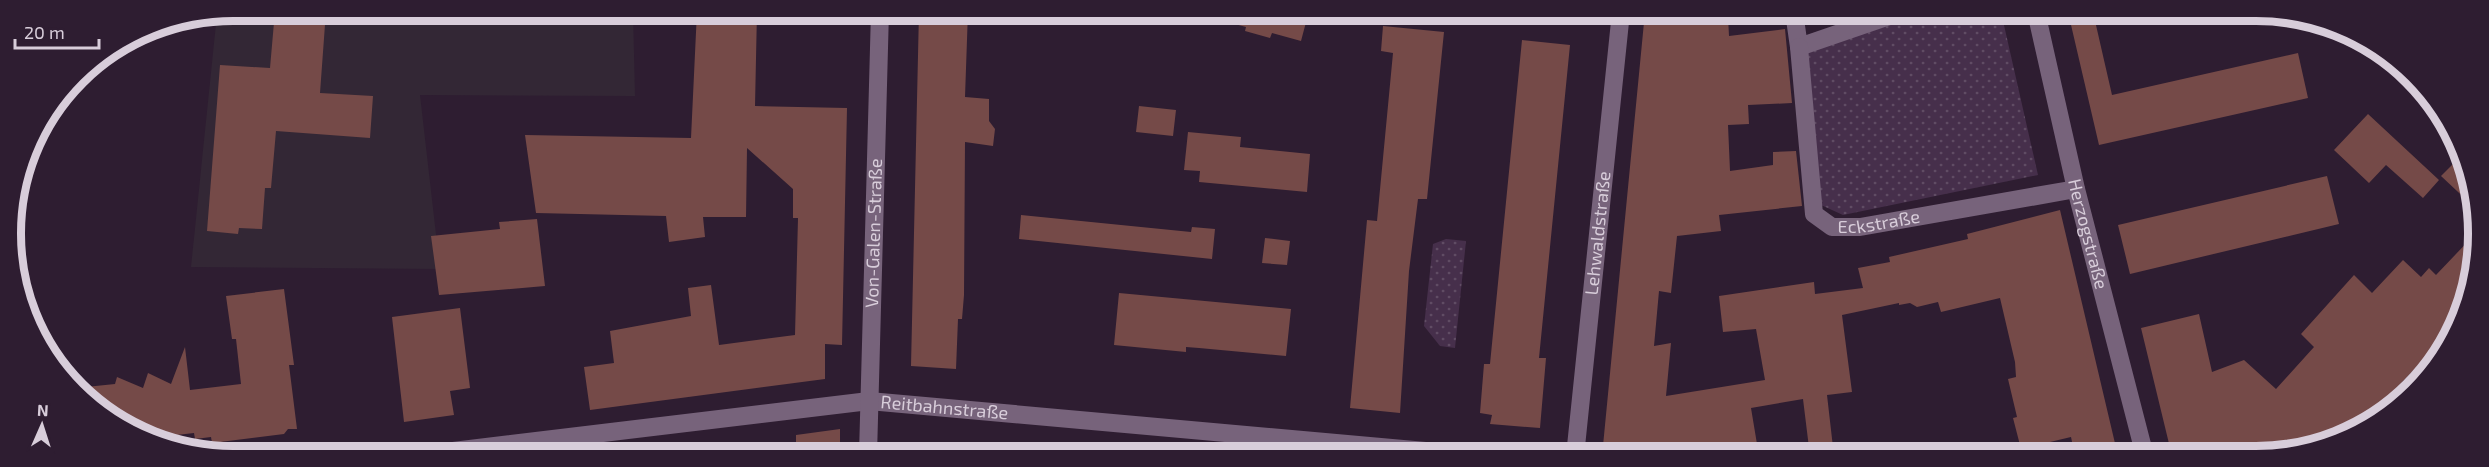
<svg xmlns="http://www.w3.org/2000/svg" width="2489" height="467" font-family="'Exo 2',sans-serif">
	<defs>
		<pattern id="park-dots" width="8" height="8" patternUnits="userSpaceOnUse" patternTransform="scale(1.5)"><rect width="8" height="8" fill="#462f4b"/><path d="M2 2h.1M6 6h.1" fill="none" stroke="#604c64" stroke-width="1.8" stroke-linecap="round"/></pattern>
	</defs>
	<rect width="100%" height="100%" fill="#2e1d31"/>
	<path fill="#332735" d="M 234,11 L 633,11 L 635,96 L 420,95 L 440,269 L 191,267 L 217,14 Z"/>
	<path fill="url(#park-dots)" d="M 1929,12 L 2001,12 L 2038,175 L 1843,215 L 1821,205 L 1808,52 Z
		M 1446,239 L 1466,241 L 1455,348 L 1440,346 L 1424,326 L 1433,244 Z"/>
	<path fill="#754a48" d="M 275,11 L 326,11 L 320,93 L 373,96 L 370,138 L 276,131 L 271,188 L 265,188 L 262,229 L 239,228 L 238,234 L 207,231 L 220,65 L 270,68 Z
		M 697,11 L 757,11 L 755,106 L 847,108 L 842,345 L 825,344 L 825,379 L 590,410 L 584,367 L 614,363 L 610,331 L 691,316 L 688,288 L 711,285 L 719,345 L 795,335 L 798,218 L 793,218 L 793,189 L 747,148 L 746,217 L 703,217 L 705,237 L 669,242 L 666,216 L 536,213 L 525,135 L 691,138 Z
		M 919,11 L 968,11 L 965,97 L 989,99 L 989,121 L 995,129 L 993,146 L 965,142 L 964,295 L 962,319 L 958,319 L 956,369 L 911,366 Z
		M 1217,11 L 1309,11 L 1301,41 L 1272,33 L 1270,38 L 1245,31 L 1246,27 L 1216,19 Z
		M 1645,12 L 1684,12 L 1684,17 L 1728,16 L 1729,36 L 1785,29 L 1792,103 L 1748,105 L 1749,124 L 1728,125 L 1730,171 L 1773,165 L 1773,152 L 1796,151 L 1802,206 L 1719,215 L 1721,231 L 1677,236 L 1671,293 L 1659,291 L 1654,346 L 1671,343 L 1666,396 L 1765,380 L 1756,329 L 1723,332 L 1719,296 L 1814,282 L 1815,294 L 1863,288 L 1858,268 L 1890,262 L 1889,257 L 1968,239 L 1967,234 L 2060,210 L 2118,456 L 2075,456 L 2071,437 L 2021,449 L 2013,418 L 2017,417 L 2008,379 L 2016,377 L 2015,362 L 2000,298 L 1941,312 L 1938,302 L 1917,307 L 1910,303 L 1899,305 L 1899,303 L 1842,315 L 1852,392 L 1827,395 L 1834,456 L 1810,456 L 1803,399 L 1751,408 L 1759,456 L 1602,456 Z
		M 2068,12 L 2093,12 L 2112,95 L 2298,53 L 2308,98 L 2099,145 Z
		M 1383,26 L 1444,32 L 1427,199 L 1418,199 L 1409,271 L 1400,413 L 1350,408 L 1367,220 L 1377,221 L 1393,53 L 1381,51 Z
		M 1522,40 L 1570,45 L 1539,358 L 1546,358 L 1540,428 L 1490,424 L 1492,415 L 1480,413 L 1484,364 L 1490,364 Z
		M 1139,106 L 1176,110 L 1173,136 L 1136,132 Z
		M 2368,114 L 2439,180 L 2423,198 L 2386,165 L 2369,183 L 2334,150 Z
		M 1188,132 L 1241,137 L 1240,147 L 1310,154 L 1307,192 L 1199,182 L 1200,171 L 1184,170 Z
		M 2461,156 L 2471,175 L 2473,206 L 2441,176 Z
		M 2327,176 L 2339,224 L 2130,274 L 2118,225 Z
		M 1021,215 L 1191,232 L 1192,227 L 1215,229 L 1212,259 L 1019,239 Z
		M 537,219 L 545,286 L 439,295 L 431,236 L 500,229 L 499,222 Z
		M 2475,234 L 2477,262 L 2458,323 L 2354,433 L 2297,449 L 2291,443 L 2281,453 L 2270,456 L 2172,456 L 2141,328 L 2199,314 L 2212,372 L 2244,360 L 2276,389 L 2314,347 L 2301,334 L 2354,275 L 2372,293 L 2403,260 L 2421,277 L 2429,268 L 2436,275 Z
		M 1265,238 L 1290,241 L 1287,265 L 1262,263 Z
		M 284,289 L 294,365 L 289,365 L 297,429 L 288,429 L 284,434 L 212,443 L 211,437 L 195,439 L 194,433 L 151,438 L 135,433 L 76,388 L 115,384 L 117,377 L 143,388 L 148,373 L 171,384 L 185,347 L 190,390 L 241,384 L 236,339 L 232,339 L 226,296 Z
		M 1119,293 L 1291,309 L 1286,356 L 1199,348 L 1186,347 L 1186,352 L 1114,345 Z
		M 460,308 L 470,388 L 450,391 L 454,415 L 404,422 L 392,317 Z
		M 840,429 L 840,455 L 796,455 L 796,435 Z"/>
	<g fill="none" stroke-linecap="round" stroke-linejoin="round">
		<g stroke="#77637b" stroke-width="18">
			<path d="M 1794,12 L 1799,47 L 1901,12"/>
			<path id="s1" d="M 2036,12 L 2076,189 L 2145,456"/>
			<path id="s2" d="M 1799,47 L 1814,214 L 1832,227 L 1860,227 L 2076,189"/>
			<path id="s3" d="M 420,455 L 869,401 L 1470,455"/>
			<path id="s4" d="M 868,455 L 880,11"/>
			<path id="s5" d="M 1575,456 L 1621,12"/>
		</g>
	</g>
	<g text-anchor="middle" stroke-width="6" stroke-linejoin="round" paint-order="stroke">
		<g font-size="18" fill="#d8cdda" stroke="#2e1d31">
			<text dy="6" stroke="none"><textPath href="#s2" startOffset="237">Eckstraße</textPath></text>
			<text dy="6" stroke="none"><textPath href="#s4" startOffset="222">Von-Galen-Straße</textPath></text>
			<text dy="6" stroke="none"><textPath href="#s5" startOffset="224">Lehwaldstraße</textPath></text>
			<text dy="6" stroke="none"><textPath href="#s1" startOffset="228">Herzogstraße</textPath></text>
			<text dy="6" stroke="none"><textPath href="#s3" startOffset="528">Reitbahnstraße</textPath></text>
		</g>
	</g>
	<path d="M0 0H2489V467H0ZM233 21H2256A212 212 0 0 1 2468 233V234A212 212 0 0 1 2256 446H233A212 212 0 0 1 21 234V233A212 212 0 0 1 233 21Z" fill="#2e1d31" fill-rule="evenodd"/>
	<path fill="none" stroke="#d8cdda" stroke-width="8" d="M233 21H2256A212 212 0 0 1 2468 233V234A212 212 0 0 1 2256 446H233A212 212 0 0 1 21 234V233A212 212 0 0 1 233 21Z"/>
	<g transform="translate(42 425) rotate(3)" stroke="#2e1d31" stroke-width="4.5" paint-order="stroke">
	<path d="M0-4.5L10 22L0 15L-10 22Z" fill="#d8cdda"/>
	<text y="-9" font-size="16" font-weight="bold" text-anchor="middle" fill="#d8cdda">N</text>
	</g>
	<path d="M15 39v9h84v-9" fill="none" stroke="#d8cdda" stroke-width="3"/>
	<text x="24" y="39" font-size="18" fill="#d8cdda" stroke="#2e1d31" stroke-width="4.5" paint-order="stroke">20 m</text>
</svg>
